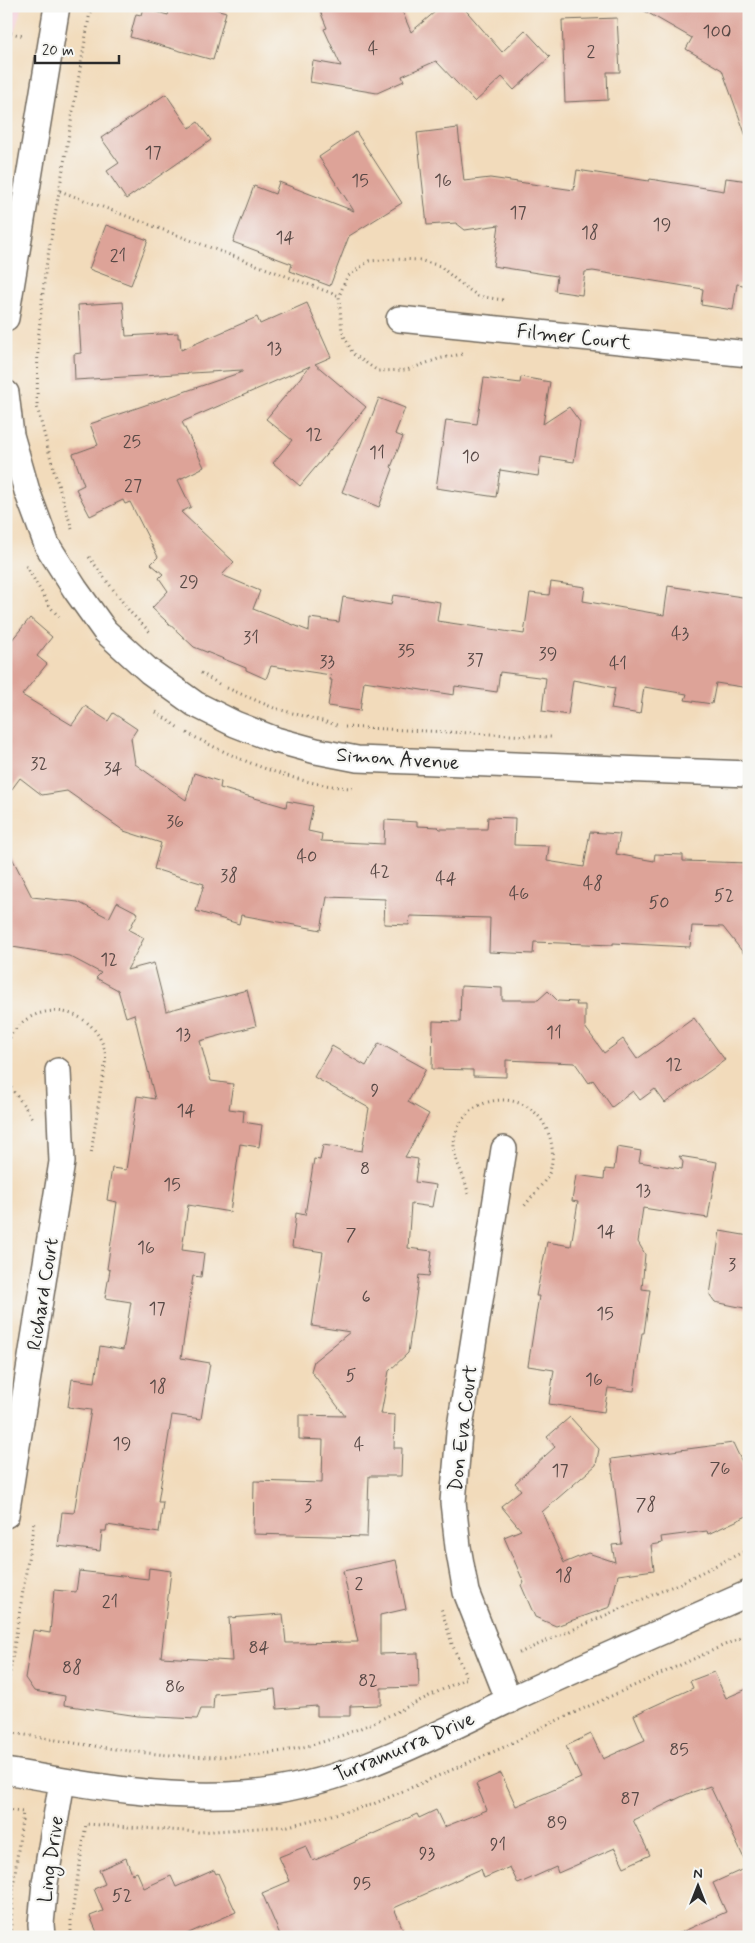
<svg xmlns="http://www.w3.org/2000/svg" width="755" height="1943" font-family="Mynerve,sans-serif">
	<rect width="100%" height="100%" fill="#f6f6f2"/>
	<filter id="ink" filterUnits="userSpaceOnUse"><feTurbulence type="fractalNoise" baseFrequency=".02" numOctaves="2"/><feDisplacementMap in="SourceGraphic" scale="10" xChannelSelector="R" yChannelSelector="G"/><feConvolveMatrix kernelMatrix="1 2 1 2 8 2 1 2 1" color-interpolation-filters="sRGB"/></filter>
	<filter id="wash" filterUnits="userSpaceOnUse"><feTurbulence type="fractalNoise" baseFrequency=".0096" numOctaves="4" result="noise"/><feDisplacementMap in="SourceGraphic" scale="20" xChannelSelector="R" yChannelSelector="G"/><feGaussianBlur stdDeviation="1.12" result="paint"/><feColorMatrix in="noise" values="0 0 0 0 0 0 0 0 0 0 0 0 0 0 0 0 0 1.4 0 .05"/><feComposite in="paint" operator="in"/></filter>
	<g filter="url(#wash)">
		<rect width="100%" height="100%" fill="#f2dbbb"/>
		<path fill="#f5cfdb" d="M 6,6 L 22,7 L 14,33 L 6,84 Z"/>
		<g id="blocks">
			<path fill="#dda398" d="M 171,6 L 205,6 L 226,12 L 213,60 L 130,37 L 136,14 L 141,15 L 143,8 L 168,15 Z
				M 318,6 L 400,6 L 411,32 L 442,6 L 462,6 L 502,52 L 525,30 L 550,57 L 514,90 L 502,77 L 475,102 L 436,61 L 402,76 L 404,81 L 377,93 L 310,82 L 313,61 L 341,66 L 324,29 L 327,28 Z
				M 636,6 L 749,6 L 749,135 L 746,136 L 722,70 L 686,49 L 692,38 Z
				M 617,18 L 620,72 L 607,72 L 608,100 L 565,102 L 562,20 Z
				M 166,94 L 189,128 L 198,122 L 211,140 L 126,199 L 107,171 L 119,163 L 101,138 Z
				M 458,128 L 464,181 L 490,178 L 574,190 L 577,170 L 649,181 L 650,179 L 724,191 L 726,178 L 749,181 L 749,286 L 737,284 L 733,310 L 701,305 L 703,289 L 593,271 L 585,272 L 582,295 L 555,291 L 557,276 L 493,266 L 499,225 L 465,230 L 456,223 L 427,225 L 417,133 Z
				M 356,132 L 402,203 L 349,236 L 330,286 L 290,271 L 292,264 L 233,242 L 254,186 L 275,194 L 279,182 L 354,211 L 319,157 Z
				M 106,225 L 148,240 L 131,285 L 89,269 Z
				M 123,302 L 126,336 L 178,333 L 178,338 L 180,338 L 181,350 L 257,317 L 260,324 L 307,303 L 331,357 L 315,364 L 366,407 L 300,486 L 273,463 L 292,440 L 266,419 L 310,366 L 182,422 L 204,467 L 178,480 L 191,507 L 181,512 L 234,562 L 222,575 L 260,591 L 253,609 L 309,631 L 310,618 L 339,622 L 343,597 L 391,605 L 393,595 L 440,602 L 437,621 L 524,634 L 530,593 L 549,595 L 551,582 L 585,587 L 583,601 L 664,615 L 668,586 L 749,598 L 749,688 L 716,683 L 712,704 L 685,700 L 687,694 L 644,687 L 640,714 L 611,709 L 615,688 L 573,680 L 568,715 L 542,711 L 546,678 L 500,672 L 497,692 L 455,686 L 454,695 L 364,681 L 360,711 L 328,706 L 332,680 L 330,680 L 331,675 L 271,666 L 266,679 L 246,670 L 246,668 L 194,647 L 152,608 L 168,591 L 159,578 L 163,574 L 151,564 L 158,557 L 130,502 L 125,504 L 123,500 L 90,516 L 76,489 L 84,485 L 73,454 L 98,445 L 90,424 L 242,372 L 242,370 L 75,380 L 74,354 L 81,353 L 78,305 Z
				M 521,377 L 550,382 L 543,424 L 569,407 L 580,422 L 574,462 L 541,457 L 538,476 L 500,470 L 496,497 L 436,488 L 446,420 L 477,424 L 484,378 L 520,383 Z
				M 379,398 L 405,408 L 395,434 L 403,437 L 391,467 L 393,469 L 379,507 L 342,492 Z
				M 30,618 L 52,637 L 37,656 L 47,664 L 22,695 L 72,725 L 85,706 L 108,721 L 113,713 L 137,729 L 131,738 L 135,764 L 186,800 L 194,773 L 221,782 L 220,788 L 286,807 L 287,801 L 313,806 L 308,831 L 322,834 L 321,841 L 384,844 L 385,820 L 417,822 L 417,826 L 438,827 L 440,829 L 487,829 L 488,817 L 515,818 L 514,845 L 549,846 L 547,861 L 584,867 L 590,832 L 620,834 L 616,854 L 654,861 L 655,854 L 683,855 L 683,861 L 748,863 L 745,955 L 723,927 L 692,926 L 690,947 L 613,943 L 613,945 L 534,942 L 533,954 L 489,952 L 490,918 L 410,916 L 409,925 L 384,924 L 385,899 L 327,897 L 321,930 L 241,915 L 239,924 L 196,911 L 204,884 L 154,869 L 161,843 L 124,831 L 67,791 L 42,795 L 20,778 L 6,797 L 6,647 Z
				M 6,846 L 32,897 L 78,902 L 109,918 L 117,902 L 138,913 L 129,930 L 144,938 L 127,970 L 154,963 L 166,1011 L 247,990 L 256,1026 L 200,1041 L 211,1081 L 233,1084 L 229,1109 L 244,1111 L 243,1122 L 262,1125 L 259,1147 L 240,1144 L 230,1212 L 188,1205 L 182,1250 L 204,1253 L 201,1277 L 193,1276 L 181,1358 L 210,1363 L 201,1419 L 172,1415 L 158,1502 L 163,1502 L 159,1533 L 107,1525 L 106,1531 L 102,1531 L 100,1551 L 58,1546 L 62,1512 L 74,1513 L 91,1410 L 68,1407 L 72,1379 L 95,1382 L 100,1346 L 123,1350 L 131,1302 L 105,1298 L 110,1270 L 107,1269 L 117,1202 L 107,1200 L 112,1168 L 126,1170 L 137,1096 L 155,1099 L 134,1014 L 126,1017 L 118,990 L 96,978 L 101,973 L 69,956 L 6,946 Z
				M 461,986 L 502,988 L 502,1000 L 538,1000 L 548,991 L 558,1001 L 577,1002 L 576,1005 L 585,1005 L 585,1027 L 604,1053 L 623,1039 L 637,1059 L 694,1018 L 725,1060 L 665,1103 L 655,1089 L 640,1100 L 633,1091 L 612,1107 L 593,1080 L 589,1083 L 575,1063 L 506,1060 L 506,1077 L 473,1076 L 473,1070 L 432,1069 L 433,1021 L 460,1022 Z
				M 379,1043 L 426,1069 L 408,1102 L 429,1114 L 405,1157 L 418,1159 L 415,1182 L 436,1185 L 432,1207 L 411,1204 L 408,1248 L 432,1251 L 429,1276 L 419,1275 L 408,1353 L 389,1371 L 381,1414 L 395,1415 L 394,1448 L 402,1448 L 401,1476 L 369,1476 L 367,1537 L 253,1534 L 254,1481 L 322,1483 L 323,1440 L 299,1439 L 299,1415 L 345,1416 L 311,1371 L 314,1361 L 350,1332 L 312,1326 L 323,1252 L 292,1247 L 296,1213 L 305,1215 L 314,1159 L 320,1160 L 323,1145 L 362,1151 L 369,1108 L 314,1077 L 332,1046 L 366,1066 Z
				M 617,1147 L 641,1151 L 639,1162 L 682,1169 L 683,1162 L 679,1156 L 717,1162 L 708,1218 L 643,1208 L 638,1242 L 645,1254 L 642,1289 L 650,1290 L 644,1333 L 642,1333 L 634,1391 L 608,1388 L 604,1412 L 549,1404 L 554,1370 L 528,1366 L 539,1296 L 536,1296 L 547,1242 L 571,1246 L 578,1202 L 572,1201 L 576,1175 L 604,1179 L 605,1169 L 614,1170 Z
				M 720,1231 L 749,1236 L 749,1309 L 715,1302 L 710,1295 Z
				M 570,1417 L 599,1449 L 596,1465 L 542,1512 L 564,1563 L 588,1553 L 615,1562 L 612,1545 L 622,1544 L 611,1459 L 733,1443 L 749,1477 L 749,1515 L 708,1534 L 707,1531 L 661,1537 L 662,1543 L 651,1545 L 654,1570 L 618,1575 L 610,1607 L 556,1626 L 535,1617 L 521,1585 L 524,1583 L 504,1537 L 521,1530 L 501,1506 L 521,1490 L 515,1483 L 555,1447 L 547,1437 Z
				M 396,1560 L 406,1609 L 380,1615 L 380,1654 L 418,1653 L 419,1687 L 381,1688 L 381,1705 L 350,1706 L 350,1716 L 317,1716 L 317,1706 L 277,1709 L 275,1689 L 214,1694 L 213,1709 L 201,1709 L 197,1719 L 138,1716 L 64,1705 L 65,1696 L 34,1691 L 25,1678 L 33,1630 L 50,1633 L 54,1590 L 76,1592 L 79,1571 L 148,1579 L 149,1568 L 171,1571 L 161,1657 L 232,1661 L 229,1618 L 283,1614 L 286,1643 L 358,1642 L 343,1571 Z
				M 714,1672 L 726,1698 L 749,1688 L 749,1937 L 671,1937 L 726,1912 L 713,1883 L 748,1867 L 710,1786 L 687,1794 L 633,1820 L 650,1855 L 624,1867 L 615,1848 L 558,1873 L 556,1867 L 518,1884 L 510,1867 L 484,1878 L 481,1869 L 394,1908 L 406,1937 L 281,1937 L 262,1893 L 290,1881 L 279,1857 L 306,1846 L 313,1861 L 417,1814 L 419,1818 L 436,1810 L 444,1827 L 487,1810 L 476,1784 L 501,1773 L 516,1806 L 581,1778 L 566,1746 L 591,1734 L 603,1759 L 645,1740 L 634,1715 L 693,1688 L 690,1681 Z
				M 126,1858 L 132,1874 L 137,1872 L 144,1888 L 171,1876 L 176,1887 L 214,1870 L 216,1874 L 218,1873 L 236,1912 L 180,1937 L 99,1937 L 90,1916 L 103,1911 L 94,1889 L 105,1884 L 99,1870 Z"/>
		</g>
	</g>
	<g filter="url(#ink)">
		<use href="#blocks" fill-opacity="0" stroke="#71695d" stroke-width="1"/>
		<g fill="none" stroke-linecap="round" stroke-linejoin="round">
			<g stroke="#71695d" stroke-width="28">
				<path id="street" d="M 6,318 L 57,6
					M 399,319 L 749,354
					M 6,393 L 11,435 L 27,491 L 47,545 L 75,589 L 105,631 L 149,671 L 195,704 L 235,724 L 276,740 L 316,751 L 357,759 L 749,774
					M 504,1149 L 459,1433 L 453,1502 L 458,1547 L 466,1592 L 509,1701
					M 6,1515 L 62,1162 L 58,1071
					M 6,1771 C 85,1785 165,1800 245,1794 C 340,1787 423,1741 507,1701 C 587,1664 668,1629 749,1593
					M 42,1937 L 41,1924 L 45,1883 L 62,1781"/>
			</g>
			<path stroke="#71695d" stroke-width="3" stroke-dasharray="1 4" stroke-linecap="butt" d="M 6,32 L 24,36
				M 60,191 L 339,296
				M 462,354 L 438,359 L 407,370 L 378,371 L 353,354 L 342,332 L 339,296 L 347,277 L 369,261 L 395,259 L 419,260 L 440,266 L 462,285 L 478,296 L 503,300
				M 72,529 L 54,471 L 37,407 L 38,340 L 45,273 L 91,6
				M 89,557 L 130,612 L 150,632
				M 26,566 L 51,608 L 61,619
				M 201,673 L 219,684
				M 227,688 L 274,708 L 337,725
				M 156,712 L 180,729
				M 345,727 L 551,737
				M 187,733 C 235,759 299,786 353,788
				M 6,1047 C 22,997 93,1000 105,1052 C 107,1062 103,1076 101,1086 C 98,1109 94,1132 91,1155
				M 6,1079 C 13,1094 25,1104 32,1119
				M 468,1194 C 466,1176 453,1162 454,1143 C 459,1093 528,1084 547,1130 C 553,1143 554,1157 550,1171 C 546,1182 530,1198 523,1208
				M 519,1653 L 680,1583 L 749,1549
				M 6,1697 L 34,1522
				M 6,1732 C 104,1747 205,1770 303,1747 C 360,1734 414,1702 467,1678 L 452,1644 L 441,1608
				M 6,1810 L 23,1812 L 14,1881 L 10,1937
				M 71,1936 L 71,1920 L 86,1824 L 199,1832 L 288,1826 L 371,1805 L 504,1747 L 547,1725 L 749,1634"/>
			<use href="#street" stroke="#fff" stroke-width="25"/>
		</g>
	</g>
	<g text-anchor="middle" stroke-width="4.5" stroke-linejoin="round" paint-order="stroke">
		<g font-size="18" fill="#584946">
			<text x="717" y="37">100</text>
			<text x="373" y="54">4</text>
			<text x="591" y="57">2</text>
			<text x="153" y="158">17</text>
			<text x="360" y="186">15</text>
			<text x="443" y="186">16</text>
			<text x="518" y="218">17</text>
			<text x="662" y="230">19</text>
			<text x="590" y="238">18</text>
			<text x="285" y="243">14</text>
			<text x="118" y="261">21</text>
			<text x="274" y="354">13</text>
			<text x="314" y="440">12</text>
			<text x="132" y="447">25</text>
			<text x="377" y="458">11</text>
			<text x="471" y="462">10</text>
			<text x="133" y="491">27</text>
			<text x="189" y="587">29</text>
			<text x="680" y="639">43</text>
			<text x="251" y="643">31</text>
			<text x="406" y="656">35</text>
			<text x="548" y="659">39</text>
			<text x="475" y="665">37</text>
			<text x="327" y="667">33</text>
			<text x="618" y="669">41</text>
			<text x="39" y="769">32</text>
			<text x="113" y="774">34</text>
			<text x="175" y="827">36</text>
			<text x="307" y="862">40</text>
			<text x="380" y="877">42</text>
			<text x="229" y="881">38</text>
			<text x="446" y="884">44</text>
			<text x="593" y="889">48</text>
			<text x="519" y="899">46</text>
			<text x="724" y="901">52</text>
			<text x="659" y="908">50</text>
			<text x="109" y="965">12</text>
			<text x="554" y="1038">11</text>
			<text x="183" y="1040">13</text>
			<text x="674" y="1070">12</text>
			<text x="375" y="1096">9</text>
			<text x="186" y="1116">14</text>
			<text x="365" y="1174">8</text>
			<text x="172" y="1190">15</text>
			<text x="643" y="1196">13</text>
			<text x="606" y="1237">14</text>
			<text x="351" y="1240">7</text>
			<text x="146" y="1253">16</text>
			<text x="732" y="1270">3</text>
			<text x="366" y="1302">6</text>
			<text x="157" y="1314">17</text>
			<text x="605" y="1319">15</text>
			<text x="351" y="1381">5</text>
			<text x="594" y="1385">16</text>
			<text x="158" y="1392">18</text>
			<text x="122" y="1449">19</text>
			<text x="359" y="1450">4</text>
			<text x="720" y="1474">76</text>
			<text x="560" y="1476">17</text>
			<text x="646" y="1510">78</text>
			<text x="308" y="1511">3</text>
			<text x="564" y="1581">18</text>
			<text x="359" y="1589">2</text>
			<text x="110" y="1607">21</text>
			<text x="259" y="1653">84</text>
			<text x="72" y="1673">88</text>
			<text x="368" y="1686">82</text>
			<text x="175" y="1692">86</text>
			<text x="679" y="1755">85</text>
			<text x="630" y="1804">87</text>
			<text x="557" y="1828">89</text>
			<text x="498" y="1850">91</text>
			<text x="427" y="1859">93</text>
			<text x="362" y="1889">95</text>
			<text x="122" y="1901">52</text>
		</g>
		<g font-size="20" fill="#2b2b2b" stroke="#f6f6f2">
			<text transform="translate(574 336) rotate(6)" y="7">Filmer Court</text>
			<text transform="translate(398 758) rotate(4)" y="7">Simon Avenue</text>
			<text transform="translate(42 1294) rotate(-81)" y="7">Richard Court</text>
			<text transform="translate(462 1428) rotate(-83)" y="7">Don Eva Court</text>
			<text transform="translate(404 1746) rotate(-23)" y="7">Turramurra Drive</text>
			<text transform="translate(50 1859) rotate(-82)" y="7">Ling Drive</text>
		</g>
	</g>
	<rect width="755" height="1943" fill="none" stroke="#f6f6f2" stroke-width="25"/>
	<g transform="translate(698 1886)" stroke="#f6f6f2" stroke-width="4" paint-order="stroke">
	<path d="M0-4L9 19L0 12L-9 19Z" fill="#2b2b2b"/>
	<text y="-8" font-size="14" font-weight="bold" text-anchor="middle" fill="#2b2b2b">N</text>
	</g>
	<path d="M35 55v8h84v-8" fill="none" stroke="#2b2b2b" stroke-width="2.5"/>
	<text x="42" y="55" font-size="15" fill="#2b2b2b" stroke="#f6f6f2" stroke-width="4" paint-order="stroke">20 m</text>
</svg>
